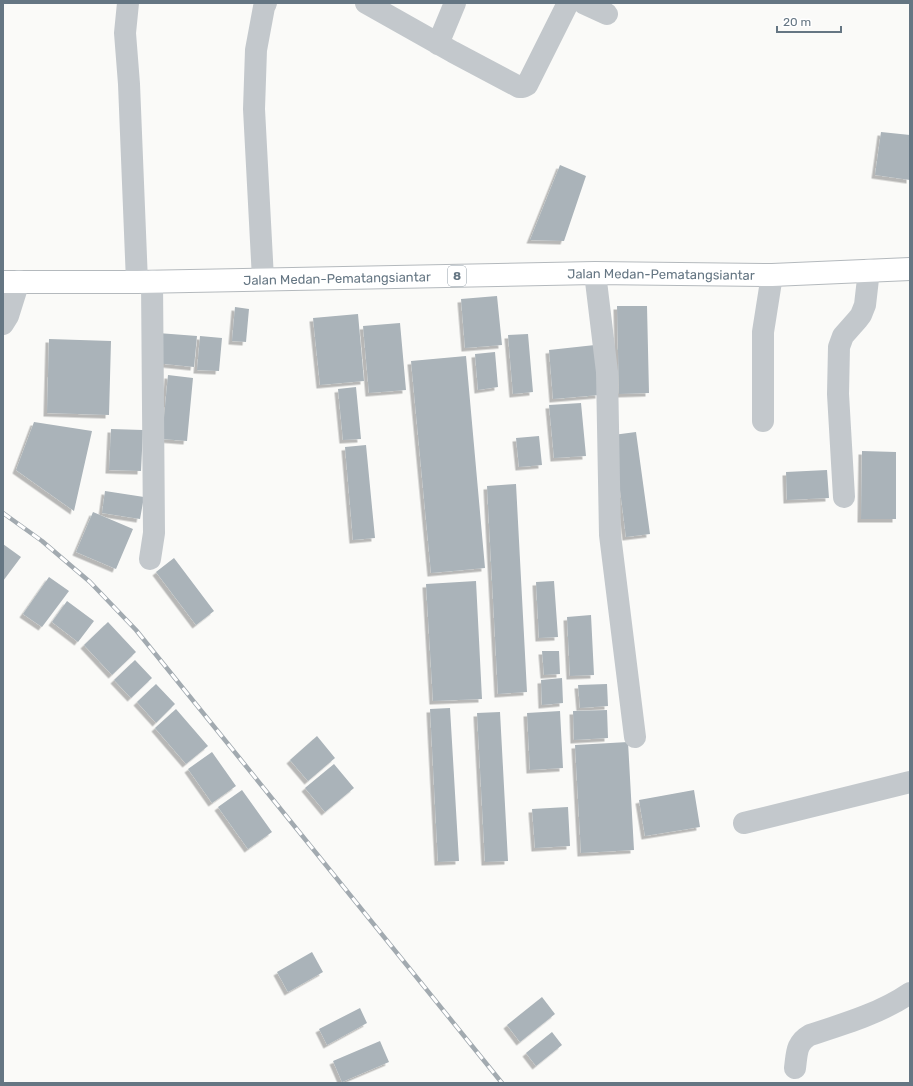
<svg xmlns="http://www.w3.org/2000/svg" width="913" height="1086" font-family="Rubik,sans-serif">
	<defs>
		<filter id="shadow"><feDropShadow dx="-3.5" dy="3.5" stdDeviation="0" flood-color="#0004"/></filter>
	</defs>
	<rect width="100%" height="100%" fill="#fafaf8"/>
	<path fill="#aab3b9" filter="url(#shadow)" d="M 881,132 L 910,135 L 910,180 L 875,175 Z
		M 560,165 L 586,176 L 564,241 L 530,240 Z
		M 497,296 L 502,345 L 465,348 L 461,299 Z
		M 617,306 L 647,306 L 649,393 L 619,394 Z
		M 235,307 L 249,309 L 246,342 L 232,341 Z
		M 358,314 L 364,381 L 320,385 L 313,318 Z
		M 400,323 L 406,390 L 369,393 L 363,326 Z
		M 158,333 L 197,336 L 194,367 L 155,363 Z
		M 528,334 L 533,392 L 513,394 L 508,335 Z
		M 200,336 L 222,338 L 219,371 L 197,370 Z
		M 49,339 L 111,341 L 109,415 L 47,413 Z
		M 595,345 L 599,395 L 553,399 L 549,350 Z
		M 495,352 L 498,387 L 478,390 L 475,354 Z
		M 466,356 L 485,568 L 431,573 L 411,361 Z
		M 168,375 L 193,378 L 187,441 L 162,439 Z
		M 356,387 L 361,439 L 343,440 L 338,389 Z
		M 581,403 L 586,456 L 554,458 L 549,405 Z
		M 34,422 L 92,431 L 74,511 L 16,470 Z
		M 111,429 L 143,430 L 141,471 L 109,470 Z
		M 636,432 L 650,534 L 626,537 L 613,435 Z
		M 539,436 L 542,465 L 519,467 L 516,438 Z
		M 366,445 L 375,538 L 353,540 L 345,447 Z
		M 862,451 L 896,452 L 896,519 L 861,519 Z
		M 827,470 L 829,498 L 787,500 L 786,472 Z
		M 516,484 L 527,692 L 498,694 L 487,486 Z
		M 105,491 L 144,497 L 140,519 L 102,513 Z
		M 93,512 L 133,529 L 116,569 L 76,552 Z
		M 3,544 L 21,557 L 3,581 Z
		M 174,558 L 214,611 L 196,625 L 156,572 Z
		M 49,577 L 69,591 L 42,627 L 23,614 Z
		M 476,581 L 482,699 L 433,701 L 426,584 Z
		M 554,581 L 558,637 L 539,638 L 536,582 Z
		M 67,601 L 94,621 L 78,642 L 52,622 Z
		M 591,615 L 594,675 L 570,676 L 567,617 Z
		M 108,622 L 136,652 L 112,675 L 84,645 Z
		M 542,651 L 559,651 L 560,674 L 544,675 Z
		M 135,660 L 152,678 L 131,698 L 114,680 Z
		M 562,678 L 563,703 L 542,705 L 541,680 Z
		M 156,684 L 175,704 L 156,723 L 137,702 Z
		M 607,684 L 608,706 L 580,708 L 578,685 Z
		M 450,708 L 459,861 L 438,862 L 430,709 Z
		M 176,709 L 208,746 L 186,764 L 155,728 Z
		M 607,710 L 608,738 L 574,740 L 573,711 Z
		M 560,711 L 563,768 L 530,770 L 527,713 Z
		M 500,712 L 508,861 L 485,862 L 477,713 Z
		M 317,736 L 335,758 L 308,781 L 290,760 Z
		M 628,742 L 634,850 L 581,853 L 575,745 Z
		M 212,752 L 236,786 L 212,803 L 188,769 Z
		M 334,764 L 354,788 L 325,812 L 305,788 Z
		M 242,790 L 272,832 L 248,849 L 218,807 Z
		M 694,790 L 700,827 L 645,836 L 639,800 Z
		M 568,807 L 570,846 L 535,848 L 532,809 Z
		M 312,952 L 323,972 L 288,992 L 277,972 Z
		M 542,997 L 555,1014 L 520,1042 L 507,1025 Z
		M 360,1008 L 367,1023 L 327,1045 L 319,1029 Z
		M 552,1032 L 562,1045 L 536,1066 L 526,1053 Z
		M 380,1041 L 389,1062 L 342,1082 L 333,1061 Z"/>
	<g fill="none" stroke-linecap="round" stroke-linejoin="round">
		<g stroke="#b4b9bd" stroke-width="24">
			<g id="highway">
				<path id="s1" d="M 3,282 L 137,282 L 595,273 L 772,275 L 910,269"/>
			</g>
		</g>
		<path stroke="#c3c8cc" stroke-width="22" d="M 128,3 L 125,33 L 129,84 L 137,282
			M 366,3 L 453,52 L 519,87 L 523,87 L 527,85 L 568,3
			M 583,3 L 607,14
			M 438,44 L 455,3
			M 595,273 L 607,372 L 610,535 L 635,737
			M 263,279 L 254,109 L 256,50 L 264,7 L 266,3
			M 3,324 L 8,316 L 19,281
			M 763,421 L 763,332 L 772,275
			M 844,497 L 838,394 L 839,347 L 843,336 L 858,319 L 861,315 L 865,305 L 869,270
			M 150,559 L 154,533 L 152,281
			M 744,823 L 910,782
			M 795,1068 C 797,1053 796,1043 810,1035 C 844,1024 881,1013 910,993"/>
		<use href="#highway" stroke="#fff" stroke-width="22"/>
		<g stroke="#a2aab0" stroke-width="4.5">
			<path id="rail" d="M 3,513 L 42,541 L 90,582 L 136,630 L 502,1083"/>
		</g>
		<use href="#rail" stroke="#fff" stroke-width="3" stroke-dasharray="9" stroke-linecap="butt"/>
	</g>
	<g text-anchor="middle" stroke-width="4" stroke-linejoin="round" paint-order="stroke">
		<rect fill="#fff" stroke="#939fa8" stroke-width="1" x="448" y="266" width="18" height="20" rx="3"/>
		<g font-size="12" font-weight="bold" fill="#657683">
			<text x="457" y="280">8</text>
		</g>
		<g font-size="13" fill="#657683" stroke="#fff">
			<text dy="5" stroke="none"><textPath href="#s1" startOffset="658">Jalan Medan-Pematangsiantar</textPath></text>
			<text dy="5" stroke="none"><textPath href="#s1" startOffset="334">Jalan Medan-Pematangsiantar</textPath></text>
		</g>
	</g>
	<rect width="913" height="1086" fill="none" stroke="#657683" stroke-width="8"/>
	<path d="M777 26v6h64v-6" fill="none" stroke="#657683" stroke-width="2"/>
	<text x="783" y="26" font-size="12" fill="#657683" stroke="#ffffff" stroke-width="3" paint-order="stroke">20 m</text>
</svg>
